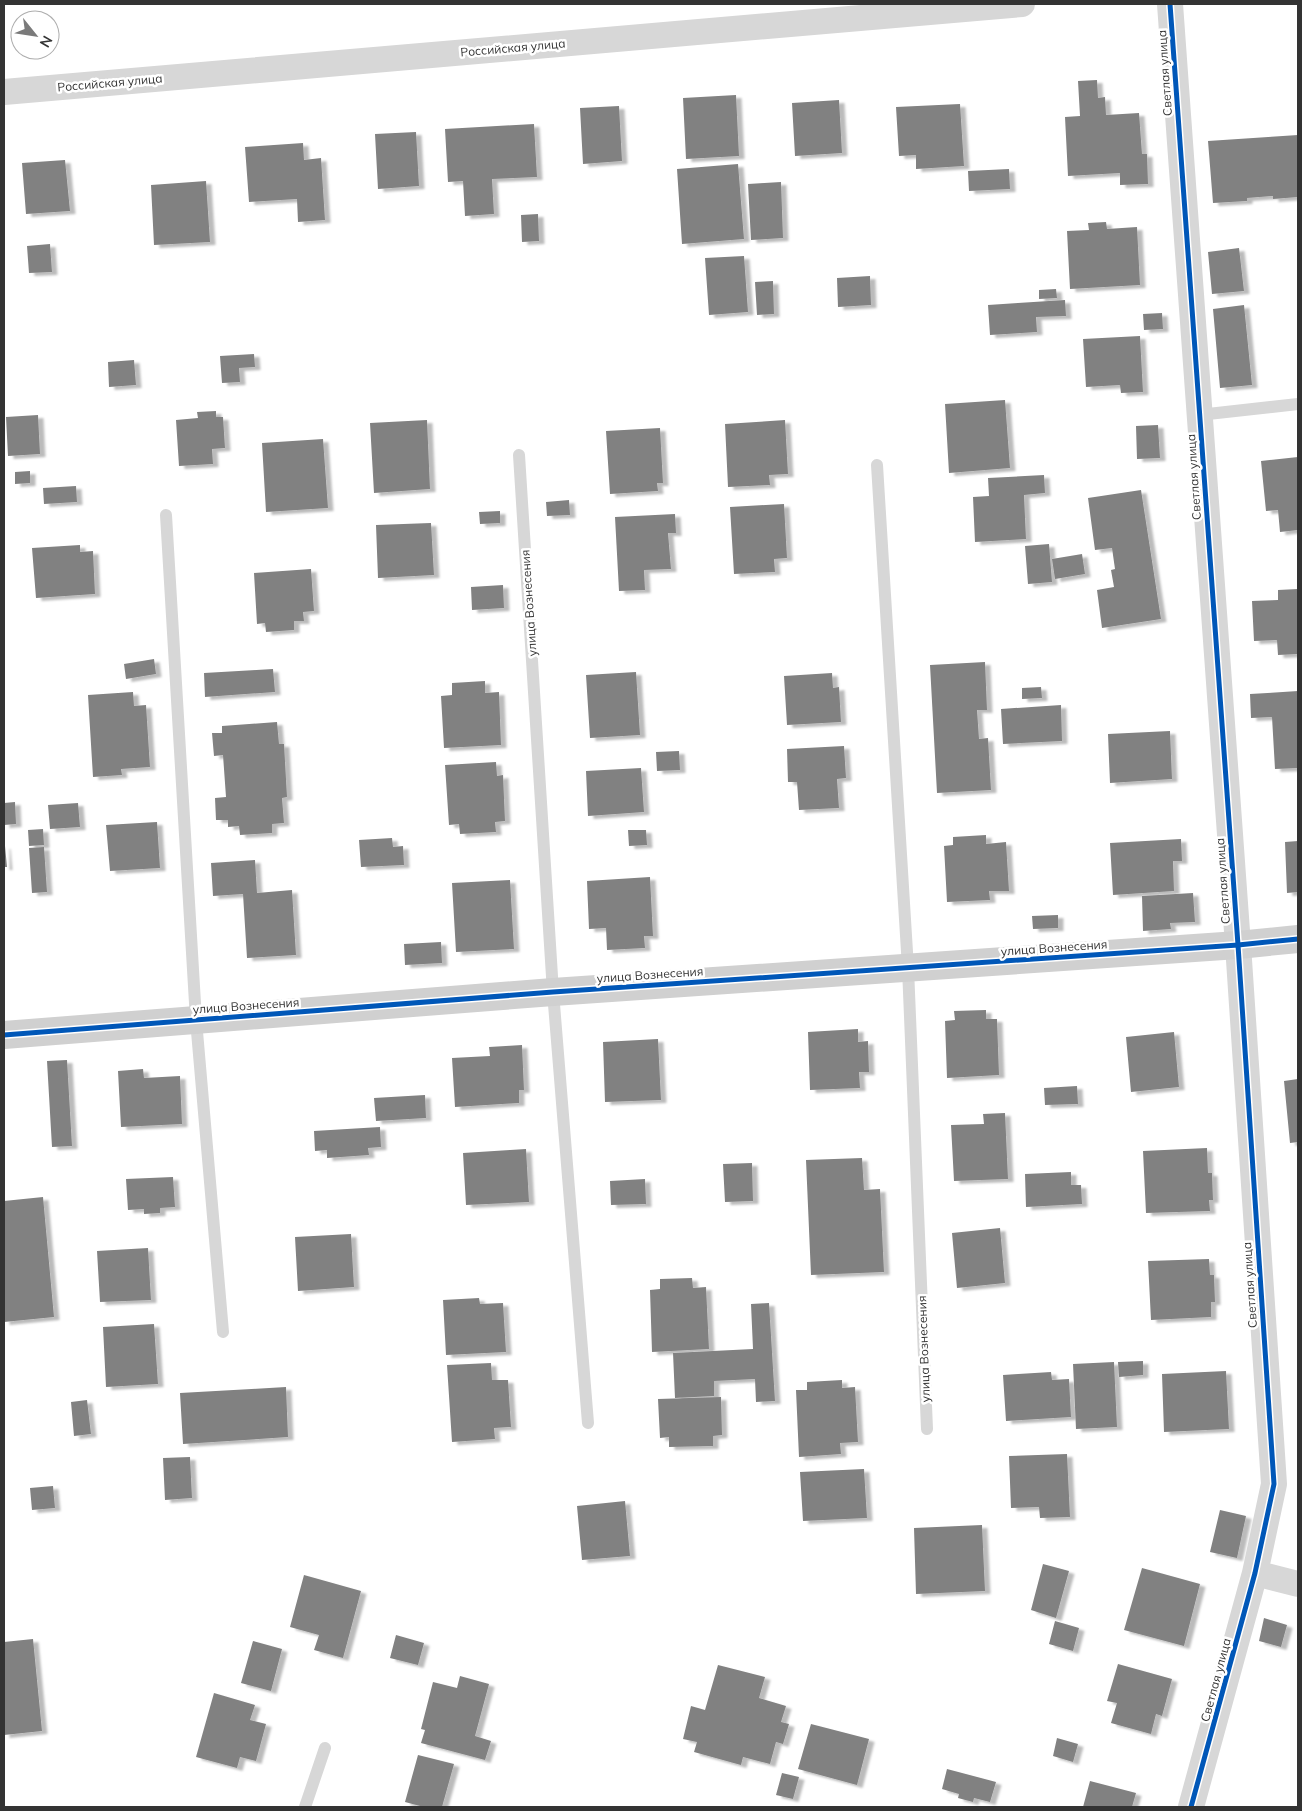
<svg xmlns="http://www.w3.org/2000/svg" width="1302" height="1811" font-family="Mulish,sans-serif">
	<defs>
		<filter id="shadow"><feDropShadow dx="5.5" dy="3" stdDeviation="1" flood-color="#0004"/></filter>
	</defs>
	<rect width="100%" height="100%" fill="#fff"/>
	<path fill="#818181" filter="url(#shadow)" d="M 1097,80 L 1098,98 L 1105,97 L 1106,115 L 1139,113 L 1142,154 L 1147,154 L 1148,184 L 1120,185 L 1120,173 L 1068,176 L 1065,117 L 1080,116 L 1078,81 Z
		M 736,95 L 739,156 L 686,159 L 683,98 Z
		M 839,100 L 842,153 L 795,156 L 792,103 Z
		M 960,104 L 964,166 L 916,169 L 916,155 L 899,156 L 896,107 Z
		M 619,106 L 622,161 L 583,164 L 580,108 Z
		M 534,124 L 537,177 L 492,179 L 494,214 L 465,216 L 463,181 L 448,182 L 445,129 Z
		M 416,132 L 419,186 L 378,189 L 375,134 Z
		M 1298,135 L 1298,197 L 1273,199 L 1273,196 L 1247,198 L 1247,201 L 1213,203 L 1208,141 Z
		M 303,143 L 304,160 L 321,158 L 325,220 L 298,222 L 297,199 L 249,202 L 245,147 Z
		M 65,160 L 70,211 L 26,214 L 22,163 Z
		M 738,164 L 744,239 L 682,244 L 677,169 Z
		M 1009,169 L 1010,189 L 969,191 L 968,171 Z
		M 206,181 L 210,242 L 154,245 L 151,185 Z
		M 781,182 L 783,238 L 751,240 L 748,184 Z
		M 538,214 L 539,241 L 522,242 L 521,215 Z
		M 1106,222 L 1107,229 L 1137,227 L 1140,285 L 1070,289 L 1067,231 L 1089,230 L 1088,223 Z
		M 50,244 L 52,272 L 29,273 L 27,246 Z
		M 1239,248 L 1244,291 L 1212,294 L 1208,252 Z
		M 744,256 L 748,312 L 709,315 L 705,258 Z
		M 870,276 L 871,305 L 838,307 L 837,278 Z
		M 773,281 L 774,314 L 757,315 L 755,282 Z
		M 1056,289 L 1057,298 L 1039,299 L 1039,290 Z
		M 1065,300 L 1066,316 L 1036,317 L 1037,332 L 990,335 L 988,305 Z
		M 1244,305 L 1252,385 L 1220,388 L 1213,309 Z
		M 1162,313 L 1163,329 L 1144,330 L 1143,314 Z
		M 1140,336 L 1143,392 L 1121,393 L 1120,385 L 1086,387 L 1083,339 Z
		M 254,354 L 255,367 L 239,368 L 240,382 L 222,383 L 220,356 Z
		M 134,360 L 136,385 L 109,387 L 108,362 Z
		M 1005,400 L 1010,468 L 949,473 L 945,404 Z
		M 216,411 L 216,417 L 223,417 L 225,448 L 212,449 L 213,464 L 179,466 L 176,420 L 198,418 L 197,412 Z
		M 38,415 L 40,454 L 8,456 L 6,417 Z
		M 427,420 L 430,489 L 374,493 L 370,423 Z
		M 785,420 L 788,474 L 769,475 L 770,485 L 728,487 L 725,424 Z
		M 1158,425 L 1160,458 L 1137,459 L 1136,426 Z
		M 660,428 L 663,483 L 657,483 L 658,491 L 610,494 L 606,431 Z
		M 323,439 L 328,508 L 266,512 L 262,443 Z
		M 1298,457 L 1298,530 L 1280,532 L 1278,510 L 1266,511 L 1261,461 Z
		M 30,471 L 30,483 L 15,484 L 15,472 Z
		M 1044,475 L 1045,493 L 1024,495 L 1026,539 L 975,542 L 973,497 L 989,496 L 988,478 Z
		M 76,486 L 77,502 L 44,504 L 43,488 Z
		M 1141,490 L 1161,619 L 1102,628 L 1097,590 L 1114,587 L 1111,570 L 1115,569 L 1112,548 L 1095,550 L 1088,498 Z
		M 569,500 L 570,515 L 547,516 L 546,502 Z
		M 784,504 L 787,558 L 774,559 L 775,572 L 734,574 L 730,507 Z
		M 500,511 L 500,523 L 480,524 L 479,512 Z
		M 675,514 L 676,533 L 668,533 L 671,569 L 644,570 L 645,590 L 619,591 L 615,517 Z
		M 431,523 L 434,575 L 378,578 L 376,525 Z
		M 1049,544 L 1052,582 L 1028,584 L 1025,546 Z
		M 80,545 L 80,552 L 93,551 L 95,594 L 36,598 L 32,548 Z
		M 1082,554 L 1085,574 L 1055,579 L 1052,559 Z
		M 311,569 L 314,611 L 303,612 L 304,621 L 294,621 L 294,630 L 266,632 L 265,623 L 257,624 L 254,573 Z
		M 503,585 L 504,608 L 472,610 L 471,587 Z
		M 1298,589 L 1298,654 L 1278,655 L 1277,640 L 1254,641 L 1252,601 L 1278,600 L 1278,590 Z
		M 154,659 L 156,674 L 126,679 L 124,664 Z
		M 985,662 L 987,710 L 977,710 L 979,739 L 988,738 L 991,790 L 937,793 L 930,665 Z
		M 273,669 L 275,692 L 205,697 L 204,673 Z
		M 636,672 L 640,735 L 590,738 L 586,675 Z
		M 832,673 L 833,688 L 839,687 L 841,722 L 787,725 L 784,676 Z
		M 485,681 L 485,693 L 499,692 L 501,745 L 444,748 L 441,696 L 452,695 L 452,683 Z
		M 1041,687 L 1042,698 L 1022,699 L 1022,688 Z
		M 1298,691 L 1298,768 L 1275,769 L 1272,717 L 1251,718 L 1250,694 Z
		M 133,692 L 134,706 L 146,705 L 150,767 L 121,769 L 122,775 L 93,777 L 88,695 Z
		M 1061,705 L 1062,741 L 1003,744 L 1001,709 Z
		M 277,722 L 279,744 L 284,744 L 287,797 L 282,798 L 284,823 L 272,824 L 272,833 L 240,835 L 239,826 L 228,827 L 228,820 L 216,820 L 215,798 L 226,797 L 223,755 L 214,756 L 212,733 L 222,733 L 222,726 Z
		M 1170,731 L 1172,779 L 1110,783 L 1108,734 Z
		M 844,746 L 846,778 L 837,779 L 839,808 L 799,810 L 797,782 L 788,782 L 787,749 Z
		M 679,751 L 680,770 L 657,771 L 656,752 Z
		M 496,762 L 497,776 L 503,775 L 505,821 L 495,822 L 496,832 L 460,834 L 459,824 L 449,825 L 445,765 Z
		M 641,768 L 644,812 L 588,816 L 586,771 Z
		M 15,802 L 16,824 L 4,825 L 4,803 Z
		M 78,803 L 80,827 L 50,829 L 48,805 Z
		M 157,822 L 160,868 L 110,871 L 106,825 Z
		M 43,829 L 44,845 L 29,846 L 28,830 Z
		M 628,830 L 646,830 L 647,845 L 629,846 Z
		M 986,835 L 986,844 L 1006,842 L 1009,891 L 989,891 L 990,900 L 947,902 L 944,846 L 953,845 L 953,837 Z
		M 392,838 L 393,847 L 403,846 L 404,865 L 361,867 L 359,840 Z
		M 1181,839 L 1182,861 L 1173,861 L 1174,891 L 1113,895 L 1110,843 Z
		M 1298,841 L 1298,892 L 1287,893 L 1285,842 Z
		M 4,846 L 5,846 L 7,867 L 4,867 Z
		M 44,847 L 47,892 L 32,893 L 29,848 Z
		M 255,860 L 257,893 L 292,890 L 296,955 L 247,958 L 243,894 L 213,896 L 211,863 Z
		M 650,877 L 653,936 L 644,936 L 645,948 L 607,950 L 606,928 L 589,929 L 587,881 Z
		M 510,880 L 514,949 L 456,952 L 452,883 Z
		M 1193,893 L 1195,922 L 1170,923 L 1171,929 L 1143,931 L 1142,896 Z
		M 1058,915 L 1058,928 L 1033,929 L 1032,916 Z
		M 441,942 L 442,963 L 405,965 L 404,944 Z
		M 986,1010 L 986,1019 L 997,1019 L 999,1075 L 947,1078 L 945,1021 L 955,1020 L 954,1011 Z
		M 858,1029 L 858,1042 L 868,1041 L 869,1072 L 859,1072 L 860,1088 L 810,1090 L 808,1032 Z
		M 1174,1032 L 1179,1087 L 1131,1092 L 1126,1037 Z
		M 658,1039 L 661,1100 L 605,1102 L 603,1042 Z
		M 522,1045 L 524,1090 L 519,1090 L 519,1103 L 455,1107 L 452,1058 L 490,1056 L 489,1047 Z
		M 67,1060 L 72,1146 L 52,1147 L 47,1061 Z
		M 143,1069 L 144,1078 L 180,1076 L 182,1124 L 121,1127 L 118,1071 Z
		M 1298,1079 L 1298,1142 L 1290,1143 L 1284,1081 Z
		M 1077,1086 L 1078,1104 L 1045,1105 L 1044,1088 Z
		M 425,1095 L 426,1118 L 376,1121 L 374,1098 Z
		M 1005,1113 L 1008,1179 L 954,1181 L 951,1125 L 984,1124 L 983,1114 Z
		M 380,1127 L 381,1147 L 368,1148 L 369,1155 L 327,1158 L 327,1150 L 315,1151 L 314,1131 Z
		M 1207,1148 L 1208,1173 L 1212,1173 L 1213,1200 L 1209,1200 L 1210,1211 L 1146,1213 L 1143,1151 Z
		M 526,1149 L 529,1202 L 466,1205 L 463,1153 Z
		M 862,1158 L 864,1190 L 880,1189 L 884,1272 L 811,1275 L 806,1160 Z
		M 752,1163 L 753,1201 L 725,1202 L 723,1164 Z
		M 1071,1172 L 1071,1185 L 1081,1185 L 1082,1204 L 1026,1207 L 1025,1174 Z
		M 173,1177 L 175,1207 L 160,1208 L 160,1213 L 144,1214 L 144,1209 L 128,1210 L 126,1179 Z
		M 645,1179 L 646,1204 L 611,1205 L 610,1181 Z
		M 43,1197 L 54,1317 L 4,1322 L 4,1201 Z
		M 1000,1228 L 1005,1283 L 957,1288 L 952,1233 Z
		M 351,1234 L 354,1287 L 298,1291 L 295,1237 Z
		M 148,1248 L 151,1300 L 100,1302 L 97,1251 Z
		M 1209,1259 L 1210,1275 L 1214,1275 L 1215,1302 L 1211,1302 L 1211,1317 L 1151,1320 L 1148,1261 Z
		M 692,1278 L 693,1288 L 706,1287 L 709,1349 L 652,1352 L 650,1290 L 660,1289 L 660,1279 Z
		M 479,1298 L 480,1304 L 503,1303 L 506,1352 L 446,1355 L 443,1300 Z
		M 769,1303 L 775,1401 L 756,1402 L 755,1379 L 714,1381 L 714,1396 L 675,1398 L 673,1353 L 753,1349 L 751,1304 Z
		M 154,1324 L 158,1384 L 106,1387 L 103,1327 Z
		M 1143,1361 L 1143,1375 L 1119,1377 L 1118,1362 Z
		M 1114,1362 L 1117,1427 L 1076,1429 L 1073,1364 Z
		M 491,1363 L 492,1380 L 508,1380 L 511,1427 L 494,1428 L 495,1439 L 452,1442 L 447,1365 Z
		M 1226,1371 L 1229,1429 L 1164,1432 L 1162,1374 Z
		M 1051,1372 L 1052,1380 L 1069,1379 L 1071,1417 L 1006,1421 L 1003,1375 Z
		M 842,1380 L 842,1388 L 855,1387 L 858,1442 L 840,1443 L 841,1454 L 799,1457 L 796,1390 L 807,1390 L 807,1382 Z
		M 286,1387 L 288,1437 L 183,1444 L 180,1393 Z
		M 721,1397 L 722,1435 L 713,1436 L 713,1446 L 669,1447 L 669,1437 L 660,1438 L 658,1399 Z
		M 87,1400 L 91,1434 L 74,1436 L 71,1402 Z
		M 1067,1454 L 1070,1517 L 1040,1518 L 1039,1507 L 1011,1508 L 1009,1456 Z
		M 190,1457 L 192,1498 L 165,1500 L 163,1458 Z
		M 864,1469 L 867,1518 L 803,1521 L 800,1472 Z
		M 53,1486 L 55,1508 L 32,1510 L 30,1488 Z
		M 625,1501 L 630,1556 L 582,1560 L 577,1506 Z
		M 1220,1510 L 1246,1516 L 1237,1558 L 1210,1552 Z
		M 982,1525 L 985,1591 L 916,1594 L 914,1528 Z
		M 1043,1564 L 1069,1571 L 1056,1618 L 1031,1610 Z
		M 1142,1568 L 1200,1584 L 1184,1646 L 1124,1630 Z
		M 304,1575 L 361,1591 L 343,1658 L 314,1650 L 319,1635 L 290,1627 Z
		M 1264,1618 L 1287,1625 L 1281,1647 L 1259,1641 Z
		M 1055,1621 L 1079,1628 L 1073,1651 L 1049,1644 Z
		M 396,1635 L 424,1643 L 418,1665 L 390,1658 Z
		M 33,1639 L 42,1731 L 4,1735 L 4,1642 Z
		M 253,1641 L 282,1649 L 271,1691 L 241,1683 Z
		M 1118,1664 L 1172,1679 L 1162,1716 L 1156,1714 L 1151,1734 L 1111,1723 L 1117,1703 L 1107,1701 Z
		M 718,1665 L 765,1677 L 759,1698 L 786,1706 L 781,1722 L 789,1724 L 783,1744 L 776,1742 L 770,1764 L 743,1757 L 741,1765 L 694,1752 L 697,1742 L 683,1739 L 691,1706 L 705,1710 Z
		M 460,1676 L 489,1684 L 475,1736 L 491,1741 L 485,1760 L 421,1743 L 425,1730 L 421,1729 L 433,1682 L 457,1688 Z
		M 214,1693 L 255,1705 L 250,1720 L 266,1724 L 256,1761 L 240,1757 L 237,1768 L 196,1757 Z
		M 811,1724 L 869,1739 L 857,1785 L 798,1769 Z
		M 1057,1738 L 1078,1744 L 1073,1762 L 1053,1756 Z
		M 418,1755 L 454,1764 L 442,1807 L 424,1807 L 405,1802 Z
		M 947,1769 L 996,1782 L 990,1802 L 974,1798 L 973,1802 L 958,1798 L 959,1794 L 942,1789 Z
		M 782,1773 L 799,1777 L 793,1799 L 776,1795 Z
		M 1090,1781 L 1136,1793 L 1132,1807 L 1083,1807 Z"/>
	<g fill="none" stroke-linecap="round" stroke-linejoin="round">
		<path stroke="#d7d7d7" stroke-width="12" d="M 1199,415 L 1298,404
			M 519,455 L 553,992 L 588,1423
			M 877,465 L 908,968 L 927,1429
			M 166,515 L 196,1020 L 223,1332
			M 305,1807 L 325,1748"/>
		<path stroke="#d7d7d7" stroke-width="26" d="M 1170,4 L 1238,945 L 1274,1484 L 1255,1573 L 1191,1807
			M 4,92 L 1022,4
			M 1255,1573 L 1298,1584"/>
		<path stroke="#d0d0d0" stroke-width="28" d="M 4,1035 L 553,992 L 1238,945 L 1298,939"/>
		<g stroke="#fff" stroke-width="8">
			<path id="cycleway" d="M 1170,4 L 1238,945 L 1274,1484 L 1255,1573 L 1191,1807
				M 4,1035 L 553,992 L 1238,945 L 1298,939"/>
		</g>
		<use href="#cycleway" stroke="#0057b8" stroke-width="5"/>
	</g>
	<g text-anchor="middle" stroke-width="5" stroke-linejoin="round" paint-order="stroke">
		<g font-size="12" fill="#333" stroke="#fff">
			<text transform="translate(513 48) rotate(-5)" y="4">Российская улица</text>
			<text transform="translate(1165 73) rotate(-94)" y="4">Светлая улица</text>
			<text transform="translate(110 83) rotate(-5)" y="4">Российская улица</text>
			<text transform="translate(1194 477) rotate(-94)" y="4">Светлая улица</text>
			<text transform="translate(529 603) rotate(-94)" y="4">улица Вознесения</text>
			<text transform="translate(1223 881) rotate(-94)" y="4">Светлая улица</text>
			<text transform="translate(1054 948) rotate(-4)" y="4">улица Вознесения</text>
			<text transform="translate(650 975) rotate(-4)" y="4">улица Вознесения</text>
			<text transform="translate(246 1006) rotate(-4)" y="4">улица Вознесения</text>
			<text transform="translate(1250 1285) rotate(-94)" y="4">Светлая улица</text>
			<text transform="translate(924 1349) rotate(-92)" y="4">улица Вознесения</text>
			<text transform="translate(1216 1680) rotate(-75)" y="4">Светлая улица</text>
		</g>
	</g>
	<rect width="1302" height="1811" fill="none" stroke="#333333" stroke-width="10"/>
	<g transform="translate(35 35) rotate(120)"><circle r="24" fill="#ffffff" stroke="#adadad"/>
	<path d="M0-4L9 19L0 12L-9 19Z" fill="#7a7a7a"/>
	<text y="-8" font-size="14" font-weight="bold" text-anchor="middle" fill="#333333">N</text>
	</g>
</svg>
